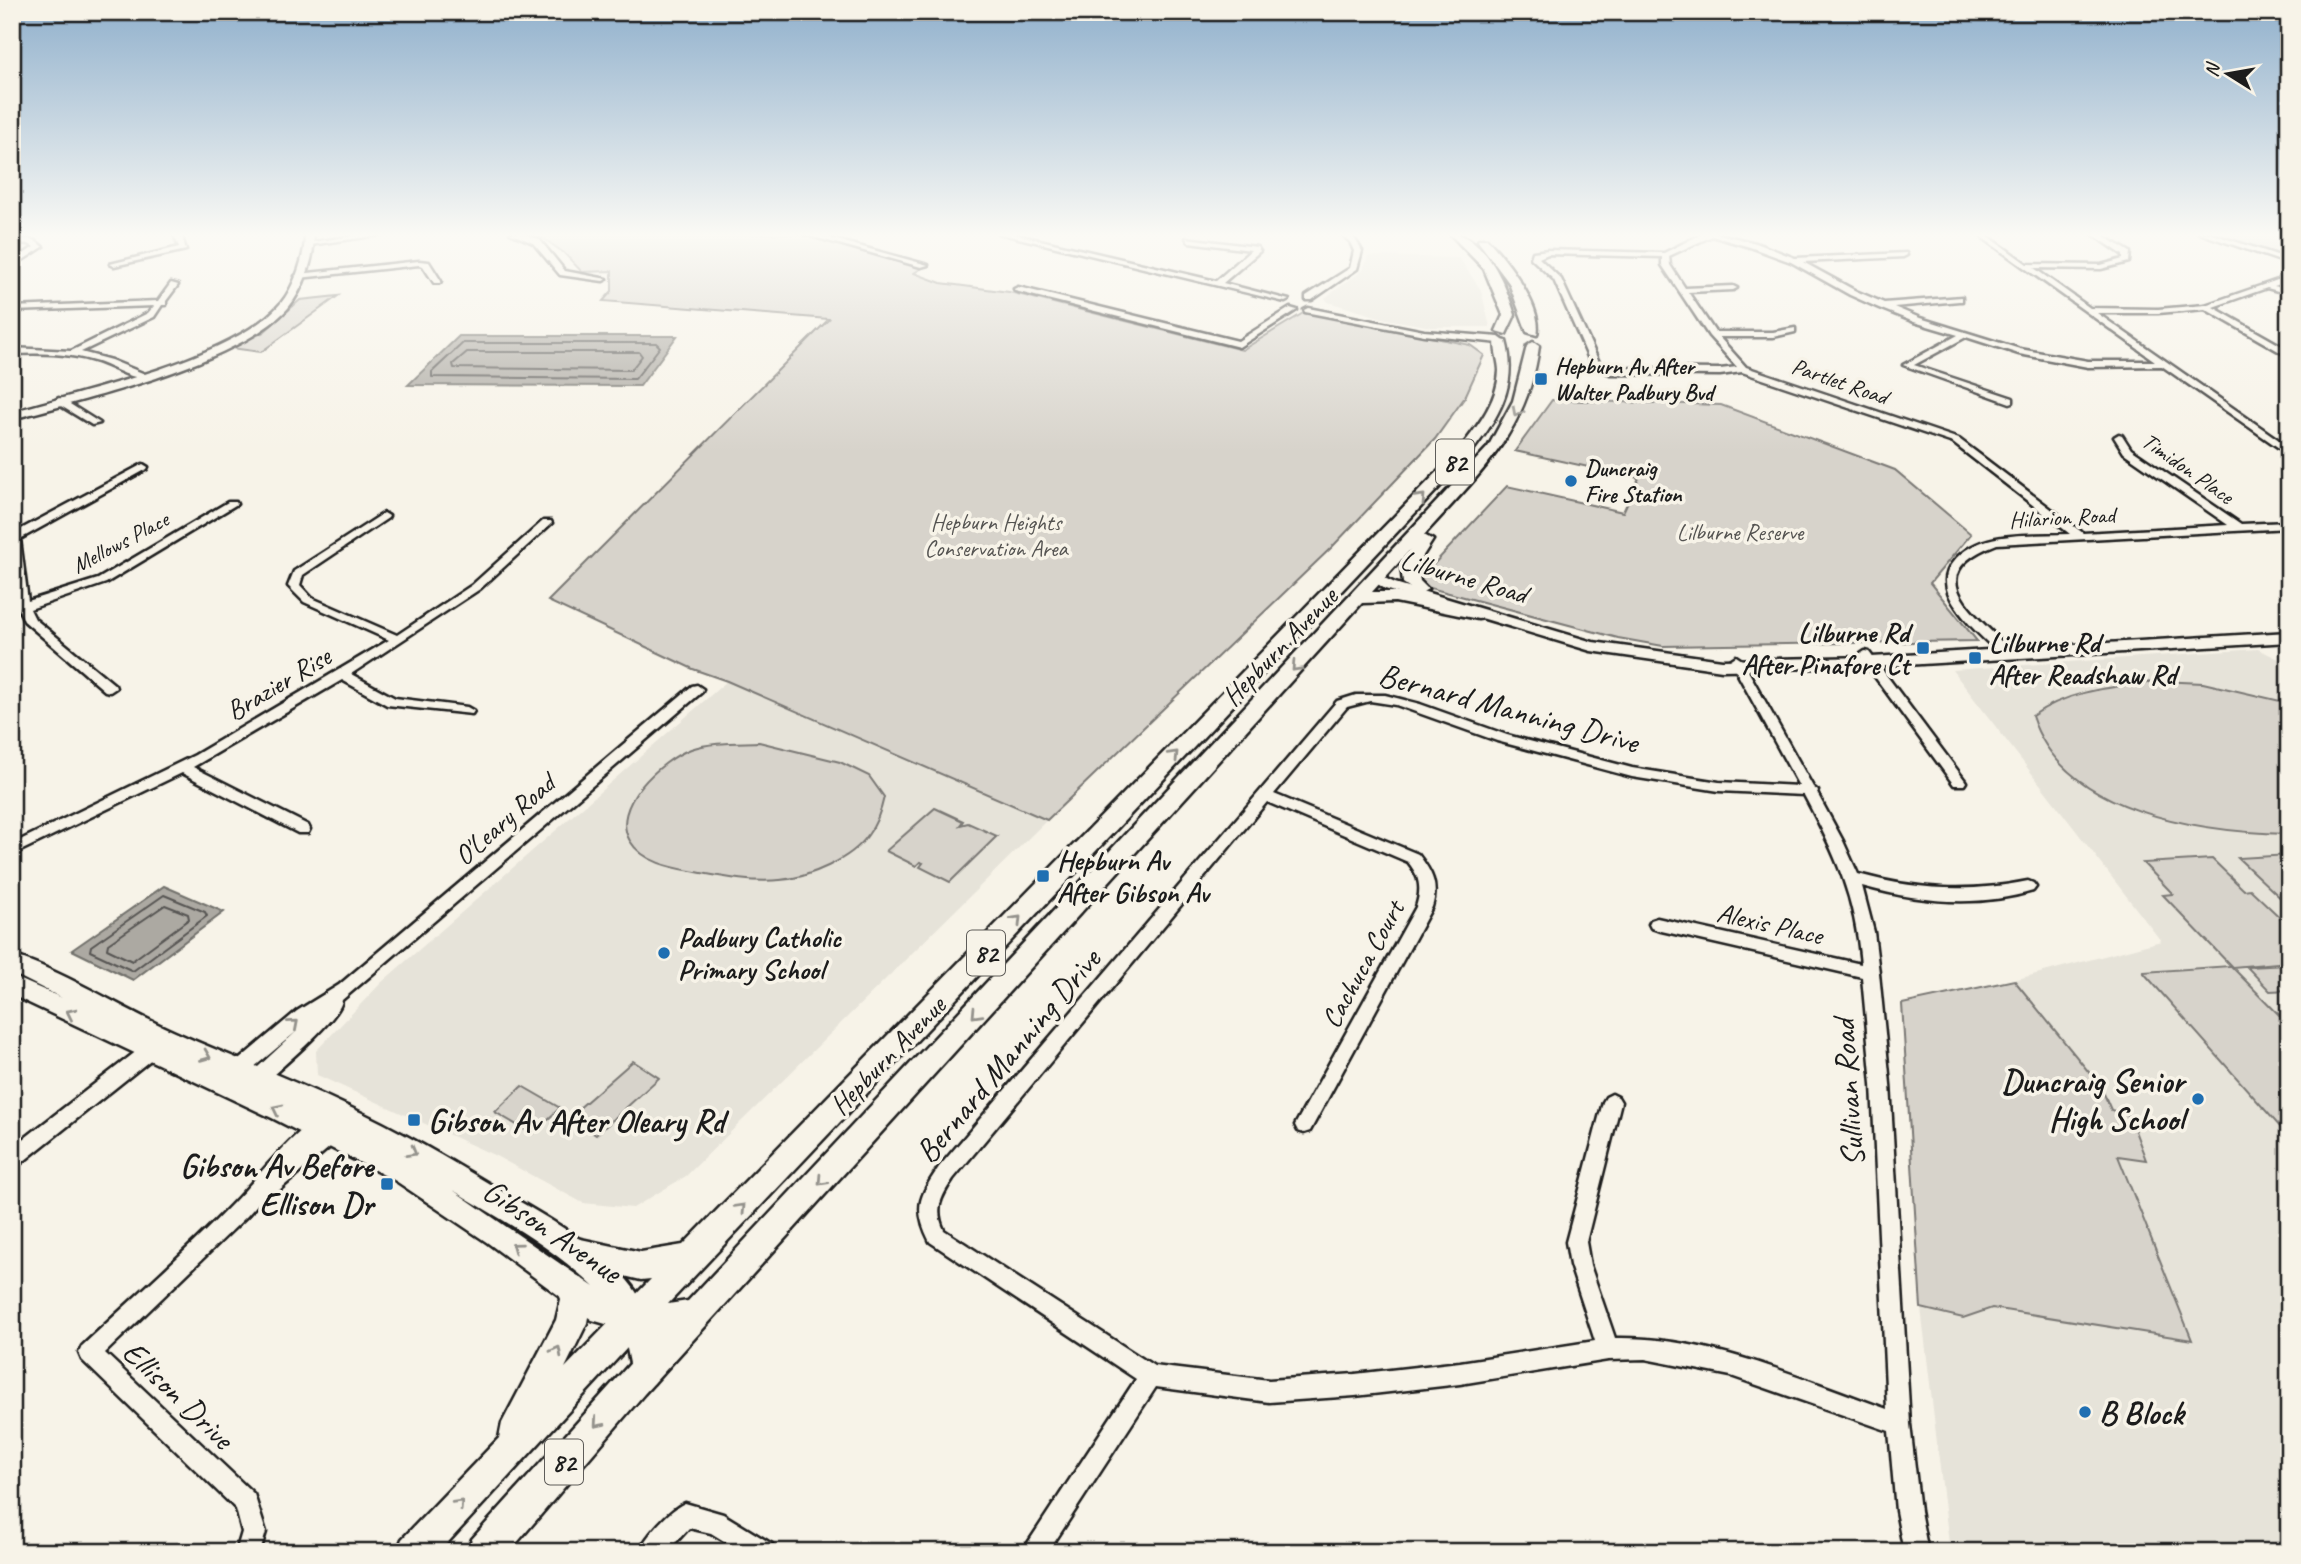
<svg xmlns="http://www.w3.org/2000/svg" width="2301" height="1564" font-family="Caveat,sans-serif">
	<rect width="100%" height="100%" fill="#f7f3e8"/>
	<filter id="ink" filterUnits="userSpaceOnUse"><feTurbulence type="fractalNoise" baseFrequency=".0143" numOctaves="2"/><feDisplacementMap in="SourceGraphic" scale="14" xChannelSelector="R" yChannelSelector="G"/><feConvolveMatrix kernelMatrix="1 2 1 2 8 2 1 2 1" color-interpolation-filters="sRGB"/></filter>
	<g filter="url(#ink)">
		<path fill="#e6e3d9" d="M 1368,256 L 1459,258 L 1481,290 L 1490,327 L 1432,327 L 1386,319 L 1328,302 L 1325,298 L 1363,270 Z
			M 2258,649 L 2289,664 L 2289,1552 L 1950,1552 L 1921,1308 L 1963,1318 L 1992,1308 L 2192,1339 L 2118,1155 L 2146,1160 L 2111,1111 L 2101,1087 L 2014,980 L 2161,941 L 1952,670 Z
			M 727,681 L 1047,820 L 686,1176 L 633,1208 L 583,1203 L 496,1156 L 317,1075 L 316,1051 L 382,982 Z"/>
		<path fill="#d7d3cb" stroke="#7a7874" stroke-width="2" d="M 536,233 L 798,234 L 922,268 L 914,273 L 941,283 L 1009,292 L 1242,350 L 1305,312 L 1470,345 L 1484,355 L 1465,397 L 1435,439 L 1333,546 L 1047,820 L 727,681 L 693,669 L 548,601 L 829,319 L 603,301 L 612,291 L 612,271 L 582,272 L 564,253 Z
			M 2210,233 L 2289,233 L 2289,260 Z
			M 338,296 L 261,352 L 231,348 L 264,332 L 300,300 Z
			M 1552,400 L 1721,405 L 1895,470 L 1971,534 L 1930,583 L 1977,641 L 1663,646 L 1618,638 L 1415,584 L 1507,486 L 1623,512 L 1639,478 L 1515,451 Z
			M 2160,681 L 2203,683 L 2289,703 L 2289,834 C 2200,832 2063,813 2032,716 C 2070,689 2115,687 2160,681 Z
			M 759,742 L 840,762 L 869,776 L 884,797 C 881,811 877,823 868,835 C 852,859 808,878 780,880 C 753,883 723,877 696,872 C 674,868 643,863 630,841 C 609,807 661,760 691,749 C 712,742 737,743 759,742 Z
			M 935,808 L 963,821 L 960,825 L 968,823 L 997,836 L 950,882 L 920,867 L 923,863 L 920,862 L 916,866 L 886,851 Z
			M 2289,855 L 2289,906 L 2238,858 Z
			M 2212,859 L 2244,890 L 2250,889 L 2289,926 L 2289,962 L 2232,967 L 2289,1025 L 2289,1127 L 2281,1128 L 2143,972 L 2231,966 L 2163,895 L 2173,894 L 2143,863 Z
			M 2289,965 L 2289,990 L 2270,991 L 2247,967 Z
			M 2014,980 L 2101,1087 L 2111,1110 L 2129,1115 L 2146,1160 L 2118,1156 L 2192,1340 L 1992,1308 L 1963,1318 L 1921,1308 L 1902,1004 Z
			M 633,1061 L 659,1078 L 596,1135 L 569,1117 Z
			M 522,1086 L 560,1108 L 532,1134 L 495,1112 Z"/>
		<path fill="#aca9a2" stroke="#72716c" stroke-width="2" d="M 459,336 L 677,336 L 640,386 L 408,385 Z
			M 164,886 L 224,912 L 133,980 L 72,950 Z"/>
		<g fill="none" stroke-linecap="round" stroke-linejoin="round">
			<path stroke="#565452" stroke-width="2" d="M 463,343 L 656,343 L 660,347 L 635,379 L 432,377 L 432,372 Z
				M 467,352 L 639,352 L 642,356 L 631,370 L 454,368 L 453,364 Z
				M 164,895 L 205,912 L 207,916 L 133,971 L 90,951 L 91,946 Z
				M 165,905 L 188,914 L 189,919 L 132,961 L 107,949 L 108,944 Z"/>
			<g stroke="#1c1c1c" stroke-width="5">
				<path id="minor" d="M 173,233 L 181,233 L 186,250 L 114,266 L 110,264 L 179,247 Z
					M 373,233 L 393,233 L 310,245 L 306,243 Z
					M 510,233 L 520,233 L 539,239 L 565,271 L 607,279 L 603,281 L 560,275 L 533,243 Z
					M 800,233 L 811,233 L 928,265 L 921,267 Z
					M 998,233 L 1010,233 L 1216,281 L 1251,250 L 1189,242 L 1186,238 L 1257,247 L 1260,251 L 1223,283 L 1289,300 L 1285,302 Z
					M 1340,233 C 1352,233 1356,240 1362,251 L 1357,269 L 1312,300 L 1306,300 L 1306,296 L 1350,268 L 1354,251 L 1350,242 Z
					M 1704,233 L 1715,233 L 1756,243 L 1795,258 L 1906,253 L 1907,255 L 1903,257 L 1803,262 L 1856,291 L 1884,303 L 1962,297 L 1962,301 L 1959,301 L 1894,307 L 1920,318 L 2020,349 L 2088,361 L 2155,361 L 1976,233 L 1984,233 L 2027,264 L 2101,265 L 2123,259 L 2123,255 L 2091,233 L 2099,233 L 2130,252 L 2129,262 L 2101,269 L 2034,268 L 2090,308 L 2158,309 L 2205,305 L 2289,276 L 2289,281 L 2274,286 L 2289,290 L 2289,294 L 2267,288 L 2213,307 L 2289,350 L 2289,357 L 2205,309 L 2158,313 L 2097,313 L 2289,447 L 2289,455 L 2162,366 L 2088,367 L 2019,354 L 1966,337 L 1914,365 L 2013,398 L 2013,402 L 2010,403 L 1903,365 L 1958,335 L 1914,322 L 1879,308 L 1850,295 L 1791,262 L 1750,247 L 1712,236 L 1669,256 L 1670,265 L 1685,288 L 1733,286 L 1737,288 L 1733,290 L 1688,292 L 1715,332 L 1773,332 L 1795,328 L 1795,332 L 1773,337 L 1719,337 L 1746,367 L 1959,439 L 2083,533 L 2228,525 L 2124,453 L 2114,437 L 2119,434 L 2122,435 L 2131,449 L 2241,524 L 2289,522 L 2289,528 L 1997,544 C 1913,576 1980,615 2011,652 L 2005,656 L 2001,655 C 1985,640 1968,625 1956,607 C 1946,593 1941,577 1953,562 C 1979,529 2032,536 2070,534 L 1953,443 L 1742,372 L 1720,375 L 1610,374 L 1592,366 L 1554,280 L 1531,258 L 1533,252 L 1548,250 L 1664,253 ZM 1548,254 L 1662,257 L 1662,265 L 1709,336 L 1737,367 L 1720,369 L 1611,368 L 1599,362 L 1561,279 L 1539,258 Z
					M 2199,233 L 2209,233 L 2289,259 L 2289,264 Z
					M 12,238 L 34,240 L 43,247 L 12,267 L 12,262 L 34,247 L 29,244 L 12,242 Z
					M 419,261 L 429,262 L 441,281 L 440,283 L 434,283 L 423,266 L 419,265 L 299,278 L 295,276 L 299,274 Z
					M 171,283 L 178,285 L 166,301 L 166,305 L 162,305 L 154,317 L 81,352 L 111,360 L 145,374 L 145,378 C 129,379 110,365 94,361 C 67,353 40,353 12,354 L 12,348 L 71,351 L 148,313 L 154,306 L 12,311 L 12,307 L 158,301 Z
					M 1018,287 L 1238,341 L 1290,308 L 1297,310 L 1239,347 L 1015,291 L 1014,289 Z
					M 1308,308 L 1424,331 L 1499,337 L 1503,340 L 1499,343 L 1424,335 L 1305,312 L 1304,310 Z
					M 59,398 L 62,399 L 100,423 L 92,425 L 56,403 L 54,401 Z
					M 143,464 L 148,467 L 147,469 L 20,539 L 28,601 L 98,579 L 228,502 L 236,502 L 237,504 L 106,583 L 30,609 L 35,619 L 115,685 L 116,688 L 110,692 L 105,691 L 24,621 C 11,595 12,564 12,534 Z
					M 384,513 L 389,516 L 388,518 L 303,575 L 300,585 L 312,598 L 397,635 L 472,585 L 543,521 L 551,521 L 552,523 L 480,589 L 351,674 L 395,698 L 467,707 L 474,711 L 472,714 L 387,705 L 342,680 L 193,767 L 308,825 L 310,829 L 308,833 L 298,833 L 182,773 L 12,855 L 12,844 L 195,755 L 389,640 L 304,602 L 288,586 L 294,571 Z
					M 1865,651 L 1869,652 L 1964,779 L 1966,782 L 1964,785 L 1954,785 L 1859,655 Z
					M 1736,656 L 1742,660 L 1813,787 L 1818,791 L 1817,793 L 1843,841 L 1858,874 C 1916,890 1969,893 2028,881 L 2033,883 L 2036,887 L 2033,891 C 1977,908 1918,902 1862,886 L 1874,932 L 1879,973 L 1890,1084 L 1910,1424 L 1920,1511 L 1928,1552 L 1904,1552 L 1896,1511 L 1889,1431 L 1731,1376 L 1645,1359 L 1608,1360 L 1460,1384 L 1355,1396 L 1269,1402 L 1156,1387 L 1048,1552 L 1022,1552 L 1136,1379 L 930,1242 C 913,1208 919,1197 939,1167 L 1337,701 L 1356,695 L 1385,695 L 1420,704 L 1507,735 L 1632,768 L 1719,782 L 1799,786 L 1730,660 ZM 1370,701 L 1396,705 L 1497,741 L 1632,777 L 1719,791 L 1804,795 C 1836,855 1855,896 1861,964 L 1657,918 L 1651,920 L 1649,924 L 1651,928 L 1657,930 L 1862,977 L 1872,1084 L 1887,1409 C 1800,1378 1709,1336 1615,1338 L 1590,1265 L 1586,1242 L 1621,1102 L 1618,1097 L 1612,1094 L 1606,1097 L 1603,1102 L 1566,1242 L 1570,1265 L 1595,1341 L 1460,1362 L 1355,1374 L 1269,1380 L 1154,1366 L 944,1230 C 934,1209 941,1197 953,1179 L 1267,802 L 1408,862 C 1420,877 1422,888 1416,907 L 1295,1125 L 1298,1131 L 1304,1133 L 1310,1131 L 1432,907 C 1439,885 1432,872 1418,854 L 1274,794 L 1347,707 Z
					M 697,685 L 703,689 L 702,692 L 342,1000 C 341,1018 275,1073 258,1088 L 252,1090 L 246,1088 L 243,1083 L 246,1078 L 297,1031 L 240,1079 L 234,1081 L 228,1079 L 225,1074 L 228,1069 L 297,1011 L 339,985 L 692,686 Z
					M 157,1038 L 163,1040 L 166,1045 L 163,1050 L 19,1165 L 12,1167 L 12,1148 L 151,1040 Z
					M 322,1117 L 328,1119 L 331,1124 L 336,1122 L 343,1124 L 345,1130 L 343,1136 L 278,1191 L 268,1192 L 247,1216 L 105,1353 L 254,1494 L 266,1532 L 260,1552 L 236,1552 L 242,1532 L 236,1509 L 82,1360 L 79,1353 L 82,1346 C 133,1298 186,1252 234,1202 C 255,1181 297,1126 322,1117 Z
					M 685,1503 L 723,1514 L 772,1544 L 776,1552 L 742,1552 L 711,1533 L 689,1528 L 667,1552 L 639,1552 C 645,1537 670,1509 685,1503 Z"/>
			</g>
			<g stroke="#1c1c1c" stroke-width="5">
				<path id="tertiary" d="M 305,233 L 313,233 C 316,256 303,290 288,308 C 239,363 85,400 12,419 L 12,412 C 83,391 234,359 281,303 C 295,286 306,254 305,233 Z
					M 1376,574 L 1395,583 L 1593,642 L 1722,660 L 1872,657 L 2289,632 L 2289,642 L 1872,667 L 1722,670 L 1591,651 L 1385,589 L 1369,578 Z"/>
			</g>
			<g stroke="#1c1c1c" stroke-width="5">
				<path id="secondary" d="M 12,955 C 66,972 122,1009 175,1032 C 231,1057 289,1078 345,1105 C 398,1129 448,1159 498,1189 C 543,1215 591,1241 627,1280 C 648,1304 667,1353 654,1383 L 644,1388 L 634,1383 L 623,1329 L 592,1320 L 488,1243 L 396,1181 L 272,1118 L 12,995 L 12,976 L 62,998 L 12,973 ZM 453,1190 C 502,1220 552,1247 594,1287 Z"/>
			</g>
			<g stroke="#1c1c1c" stroke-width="5">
				<path id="primary" d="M 1449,233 C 1485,233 1506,286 1515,315 L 1506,334 L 1496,331 L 1503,315 L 1484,269 Z
					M 1479,239 L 1487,239 C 1505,258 1544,307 1537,335 L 1527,332 L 1509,283 L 1478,241 Z
					M 1496,338 L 1506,341 C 1519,388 1496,421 1468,457 L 668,1304 L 688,1301 L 1488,447 L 1513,401 L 1527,346 L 1533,342 L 1539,346 C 1528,432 1479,474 1424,535 L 1433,540 L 1417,565 L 1420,581 L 1428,589 L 1419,594 L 1403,583 L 1401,565 L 1410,550 L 1372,592 L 1395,592 L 1478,609 L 1487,614 L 1484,618 L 1478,619 L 1395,602 L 1362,603 L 644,1394 L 509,1552 L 467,1552 L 472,1539 L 655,1336 L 640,1334 L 439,1552 L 397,1552 L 402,1539 L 499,1438 L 502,1423 L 556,1320 L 561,1299 L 556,1288 L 560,1278 L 571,1273 L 582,1278 L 591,1299 L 587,1323 L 565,1368 L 651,1279 L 641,1280 L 565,1262 L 561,1252 L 565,1242 L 576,1238 L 641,1252 L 683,1245 L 1458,451 C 1476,428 1498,402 1499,371 C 1499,360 1493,348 1496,338 Z"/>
			</g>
			<use href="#minor" fill="#f7f3e8" fill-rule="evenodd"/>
			<use href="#tertiary" fill="#f7f3e8" fill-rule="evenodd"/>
			<use href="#secondary" fill="#f7f3e8" fill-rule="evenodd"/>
			<use href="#primary" fill="#f7f3e8" fill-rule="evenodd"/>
		</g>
		<defs><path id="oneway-chevron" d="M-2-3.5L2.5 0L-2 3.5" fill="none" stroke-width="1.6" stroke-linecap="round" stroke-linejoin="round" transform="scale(1.75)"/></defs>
		<g stroke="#94928c">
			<use href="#oneway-chevron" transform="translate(1517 412) rotate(117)"/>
			<use href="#oneway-chevron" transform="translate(1421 498) rotate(-47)"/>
			<use href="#oneway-chevron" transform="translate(1296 667) rotate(133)"/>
			<use href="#oneway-chevron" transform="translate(1174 755) rotate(-46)"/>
			<use href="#oneway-chevron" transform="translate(1017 920) rotate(-46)"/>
			<use href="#oneway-chevron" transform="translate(71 1013) rotate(-154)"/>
			<use href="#oneway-chevron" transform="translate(976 1014) rotate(133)"/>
			<use href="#oneway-chevron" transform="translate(294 1024) rotate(-41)"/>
			<use href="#oneway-chevron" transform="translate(206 1056) rotate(22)"/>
			<use href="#oneway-chevron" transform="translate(277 1109) rotate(-154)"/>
			<use href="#oneway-chevron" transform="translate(412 1152) rotate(30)"/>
			<use href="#oneway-chevron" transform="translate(822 1181) rotate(133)"/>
			<use href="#oneway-chevron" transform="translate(741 1208) rotate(-46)"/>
			<use href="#oneway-chevron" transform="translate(516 1247) rotate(-144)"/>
			<use href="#oneway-chevron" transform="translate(557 1351) rotate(-63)"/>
			<use href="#oneway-chevron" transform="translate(598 1423) rotate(131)"/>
			<use href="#oneway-chevron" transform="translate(459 1504) rotate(-47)"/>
		</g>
	</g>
	<linearGradient id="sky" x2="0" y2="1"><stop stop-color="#90b0cc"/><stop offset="0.52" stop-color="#fbfaf5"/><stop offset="1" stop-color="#fbfaf5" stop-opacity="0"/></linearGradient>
	<rect width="2301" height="452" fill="url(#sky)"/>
	<g fill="#1f6fb2" stroke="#f7f3e8" stroke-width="2.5">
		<rect x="1534" y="372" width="14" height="14" rx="3.5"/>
		<circle cx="1571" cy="481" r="7"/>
		<rect x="1916" y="641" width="14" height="14" rx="3.5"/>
		<rect x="1968" y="651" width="14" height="14" rx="3.5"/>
		<rect x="1036" y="869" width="14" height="14" rx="3.5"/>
		<circle cx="664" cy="953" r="7"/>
		<circle cx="2198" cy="1099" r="7"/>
		<rect x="407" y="1113" width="14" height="14" rx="3.5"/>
		<rect x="380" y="1177" width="14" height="14" rx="3.5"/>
		<circle cx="2085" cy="1412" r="7"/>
	</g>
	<g text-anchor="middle" stroke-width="7" stroke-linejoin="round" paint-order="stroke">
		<g font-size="23" font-weight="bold" fill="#1c1c1c" stroke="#f7f3e8" text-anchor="start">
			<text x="1555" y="374">Hepburn Av After<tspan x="1555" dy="26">Walter Padbury Bvd</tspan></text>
			<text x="1585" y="476">Duncraig<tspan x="1585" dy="26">Fire Station</tspan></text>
		</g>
		<g font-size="23" fill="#1c1c1c" stroke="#f7f3e8">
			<text transform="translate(1840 381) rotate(19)" y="8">Partlet Road</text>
			<text transform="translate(2188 468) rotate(35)" y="8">Timidon Place</text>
			<text transform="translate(2062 517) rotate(-3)" y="8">Hilarion Road</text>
			<text transform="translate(120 542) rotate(-28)" y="8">Mellows Place</text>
		</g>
		<g font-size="23" fill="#545351" stroke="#f7f3e8">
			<text x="996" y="530">Hepburn Heights<tspan x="996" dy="26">Conservation Area</tspan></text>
			<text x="1740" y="540">Lilburne Reserve</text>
		</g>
		<g fill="#f7f3e8" stroke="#5e5c59" stroke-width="2">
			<rect x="1436" y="439.5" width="38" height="45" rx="5"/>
			<rect x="967" y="930.5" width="38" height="45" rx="5"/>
			<rect x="545" y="1439.5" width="38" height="45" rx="5"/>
		</g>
		<g font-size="26" font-weight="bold" fill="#1c1c1c">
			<text x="1455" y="471">82</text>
			<text x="986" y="962">82</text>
			<text x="564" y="1471">82</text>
		</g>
		<g font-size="28" fill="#1c1c1c" stroke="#f7f3e8">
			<text transform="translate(1464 576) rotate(16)" y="10">Lilburne Road</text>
			<text transform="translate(1279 646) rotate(-46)" y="10">Hepburn Avenue</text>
			<text transform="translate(278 683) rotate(-31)" y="10">Brazier Rise</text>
			<text transform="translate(504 819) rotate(-41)" y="10">O'Leary Road</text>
			<text transform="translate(1770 923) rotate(13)" y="10">Alexis Place</text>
			<text transform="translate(1362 964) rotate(-61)" y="10">Cachuca Court</text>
			<text transform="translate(887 1055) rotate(-46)" y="10">Hepburn Avenue</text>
		</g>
		<g font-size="28" font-weight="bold" fill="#1c1c1c" stroke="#f7f3e8" text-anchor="start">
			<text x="1909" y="642" text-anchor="end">Lilburne Rd<tspan x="1909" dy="32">After Pinafore Ct</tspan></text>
			<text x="1989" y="652">Lilburne Rd<tspan x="1989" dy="32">After Readshaw Rd</tspan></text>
			<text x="1057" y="870">Hepburn Av<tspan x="1057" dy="32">After Gibson Av</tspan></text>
			<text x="678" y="947">Padbury Catholic<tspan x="678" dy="32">Primary School</tspan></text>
		</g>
		<g font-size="33" fill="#1c1c1c" stroke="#f7f3e8">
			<text transform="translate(1509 707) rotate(15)" y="12">Bernard Manning Drive</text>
			<text transform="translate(1007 1055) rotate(-50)" y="12">Bernard Manning Drive</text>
			<text transform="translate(1847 1093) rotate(-94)" y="12">Sullivan Road</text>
			<text transform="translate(553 1230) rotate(34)" y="12">Gibson Avenue</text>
			<text transform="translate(179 1394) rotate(44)" y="12">Ellison Drive</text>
		</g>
		<g font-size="33" font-weight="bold" fill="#1c1c1c" stroke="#f7f3e8" text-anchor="end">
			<text x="2184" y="1092">Duncraig Senior<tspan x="2184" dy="38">High School</tspan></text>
			<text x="428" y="1132" text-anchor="start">Gibson Av After Oleary Rd</text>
			<text x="373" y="1177">Gibson Av Before<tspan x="373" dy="38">Ellison Dr</tspan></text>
			<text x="2099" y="1424" text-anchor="start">B Block</text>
		</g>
	</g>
	<rect width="2301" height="1564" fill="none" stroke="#f7f3e8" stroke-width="42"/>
	<rect x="21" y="21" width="2259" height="1522" fill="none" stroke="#1c1c1c" stroke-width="2.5" filter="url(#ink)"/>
	<g transform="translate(2228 74) rotate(281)" stroke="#f7f3e8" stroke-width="5" paint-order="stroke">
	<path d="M0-5L12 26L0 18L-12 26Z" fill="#1c1c1c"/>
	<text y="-10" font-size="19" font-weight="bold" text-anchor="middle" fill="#1c1c1c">N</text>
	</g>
</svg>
